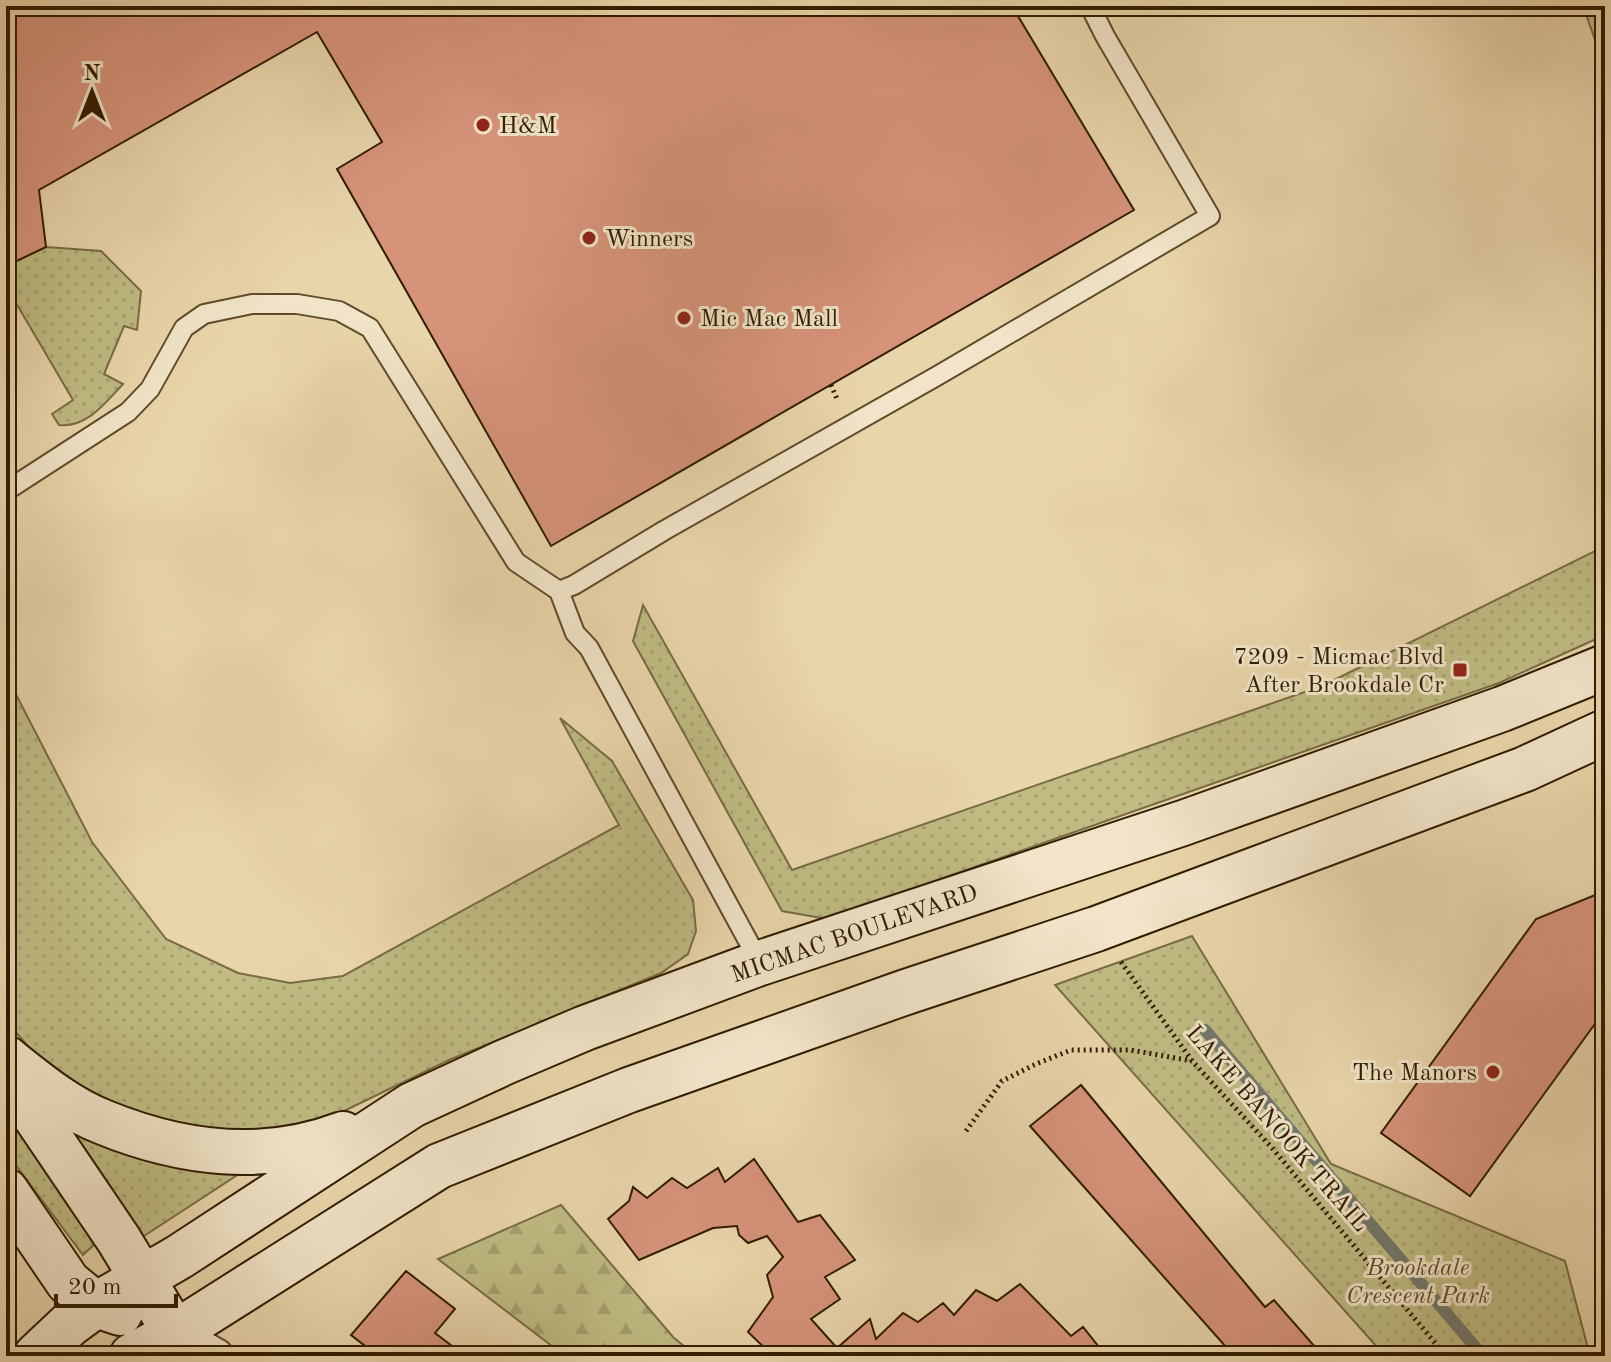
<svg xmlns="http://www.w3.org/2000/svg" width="1611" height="1362" font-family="'Old Standard TT',serif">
	<defs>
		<pattern id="grass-dots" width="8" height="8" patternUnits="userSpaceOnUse" patternTransform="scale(2)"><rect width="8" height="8" fill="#bfbb83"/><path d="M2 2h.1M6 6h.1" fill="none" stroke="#a5a06f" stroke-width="1.8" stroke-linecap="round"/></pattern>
		<pattern id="forest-firs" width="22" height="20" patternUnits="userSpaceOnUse" patternTransform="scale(2)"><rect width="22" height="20" fill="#bfbb83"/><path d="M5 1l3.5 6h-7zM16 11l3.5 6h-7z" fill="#a5a06f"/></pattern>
	</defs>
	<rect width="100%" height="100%" fill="#e9d5aa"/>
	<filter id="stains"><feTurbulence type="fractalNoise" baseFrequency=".0025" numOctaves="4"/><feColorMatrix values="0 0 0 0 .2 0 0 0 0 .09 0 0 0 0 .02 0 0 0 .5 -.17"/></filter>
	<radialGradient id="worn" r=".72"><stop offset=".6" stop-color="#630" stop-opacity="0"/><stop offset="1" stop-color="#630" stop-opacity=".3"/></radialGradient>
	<path fill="url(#grass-dots)" stroke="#786c42" stroke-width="2" d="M 1583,6 L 1605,6 L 1605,68 Z
		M 46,247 L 101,251 L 141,291 L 137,330 L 124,326 L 104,374 L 123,384 C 105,403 87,428 59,425 L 52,414 L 73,400 L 6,286 L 6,266 Z
		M 1605,546 L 1605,635 L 1499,683 L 827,919 L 782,911 L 633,641 L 643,605 L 792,870 L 1322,686 Z
		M 6,675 L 92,842 L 166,939 L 238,973 L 290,983 L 343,976 L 619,825 L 560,718 L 612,761 L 693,900 L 696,931 L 688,954 L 661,973 L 449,1060 L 309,1128 L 245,1135 L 180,1129 L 101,1101 L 48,1069 L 6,1021 Z
		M 1192,936 L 1331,1164 L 1565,1261 L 1590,1356 L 1385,1356 L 1055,985 Z
		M 6,1103 L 100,1239 L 83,1255 L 6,1152 Z
		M 51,1109 L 248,1168 L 141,1238 Z"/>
	<path fill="url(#forest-firs)" stroke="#786c42" stroke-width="2" d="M 561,1205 L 673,1337 L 696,1356 L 565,1356 L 438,1259 Z"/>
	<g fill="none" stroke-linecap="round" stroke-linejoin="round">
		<path stroke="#72786d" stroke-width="12" d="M 1205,1030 L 1483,1356"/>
	</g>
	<path fill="#d6937a" stroke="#311c00" stroke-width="2" d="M 6,6 L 1012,6 L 1134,210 L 551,546 L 337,169 L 382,142 L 317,32 L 39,190 L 46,247 L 6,266 Z
		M 1605,891 L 1605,1010 L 1470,1196 L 1381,1133 L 1536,919 Z
		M 1081,1085 L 1265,1307 L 1274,1300 L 1323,1356 L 1234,1356 L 1030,1126 Z
		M 754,1159 L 798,1222 L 820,1215 L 855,1260 L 825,1277 L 840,1299 L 811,1319 L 837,1348 L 870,1319 L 876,1339 L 903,1313 L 918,1322 L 943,1303 L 954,1315 L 976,1290 L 997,1301 L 1020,1284 L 1071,1336 L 1083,1327 L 1106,1356 L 773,1356 L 748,1332 L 773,1297 L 767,1275 L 783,1257 L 767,1236 L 748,1243 L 739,1235 L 737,1226 L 713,1228 L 639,1260 L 608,1219 L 629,1201 L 633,1187 L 647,1198 L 672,1178 L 687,1188 L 718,1168 L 725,1182 Z
		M 406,1271 L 455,1309 L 435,1333 L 452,1346 L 444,1356 L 378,1356 L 351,1335 Z"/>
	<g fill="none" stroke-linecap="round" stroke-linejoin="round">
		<g stroke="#5f4a2a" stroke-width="22">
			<path id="lane" d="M 6,491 L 128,412 L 150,389 L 184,328 L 204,314 L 252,304 L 297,304 L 339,311 L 370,328 L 516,562 L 559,591 L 575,633 L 589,648 L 760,963
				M 559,591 L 574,585 L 665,530 L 937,376 L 1210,216 L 1105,36 L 1090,6"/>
		</g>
		<g stroke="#5f4a2a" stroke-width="38">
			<path id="street" d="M 175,1333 L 216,1356"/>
		</g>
		<g stroke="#311c00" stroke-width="48">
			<path id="secondary" d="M 6,1058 C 36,1082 67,1108 103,1122 C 181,1154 264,1164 343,1134
				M 6,1073 L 119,1240 L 175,1333
				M 6,1191 L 68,1282 L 96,1305 L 120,1313
				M 36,1356 L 70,1324 L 96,1305 L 179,1257 L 412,1105 L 505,1062 L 585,1028 L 760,963 L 1183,823 L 1502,709 L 1605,667
				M 132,1356 L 175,1333 L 439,1166 L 629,1090 L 906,992 L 1096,929 L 1525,769 L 1605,732"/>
		</g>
		<path stroke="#311c00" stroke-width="5" stroke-dasharray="2 4" stroke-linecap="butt" d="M 831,385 L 837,399
			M 1121,962 L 1193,1062 L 1273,1149 L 1446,1356
			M 966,1131 L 1002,1081 L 1036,1064 L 1071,1050 L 1131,1050 L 1192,1061"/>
		<use href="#lane" stroke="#f1e4c8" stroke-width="18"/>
		<use href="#street" stroke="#f1e4c8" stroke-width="34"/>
		<use href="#secondary" stroke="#f1e4c8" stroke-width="44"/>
	</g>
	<g fill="#8f2418" stroke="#f1e4c8" stroke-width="3">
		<circle cx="483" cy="125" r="8"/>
		<circle cx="589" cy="238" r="8"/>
		<circle cx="684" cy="318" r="8"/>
		<rect x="1452" y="662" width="16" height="16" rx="4"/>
		<circle cx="1493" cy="1072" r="8"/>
	</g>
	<g text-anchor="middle" stroke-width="6" stroke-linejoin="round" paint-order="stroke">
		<g font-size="24" fill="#311c00" stroke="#f1e4c8" text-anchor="start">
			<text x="499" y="133">H&amp;M</text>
			<text x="605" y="246">Winners</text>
			<text x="700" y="326">Mic Mac Mall</text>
			<text x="1444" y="664" text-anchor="end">7209 - Micmac Blvd<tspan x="1444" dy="28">After Brookdale Cr</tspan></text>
			<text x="1477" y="1080" text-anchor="end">The Manors</text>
		</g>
		<g font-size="24" fill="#311c00" stroke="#f1e4c8">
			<text transform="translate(854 933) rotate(-19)" y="8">MICMAC BOULEVARD</text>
			<text transform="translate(1278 1128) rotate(49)" y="8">LAKE BANOOK TRAIL</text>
		</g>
		<g font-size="24" font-style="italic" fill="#5c4c27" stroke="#f1e4c8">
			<text x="1418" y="1275">Brookdale<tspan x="1418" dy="28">Crescent Park</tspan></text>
		</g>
	</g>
	<rect width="1611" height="1362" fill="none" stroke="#e9d5aa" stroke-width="32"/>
	<rect x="8" y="8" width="1595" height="1346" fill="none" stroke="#311c00" stroke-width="4"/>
	<rect x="16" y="16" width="1579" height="1330" fill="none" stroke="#311c00" stroke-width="2"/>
	<g transform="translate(92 92)" stroke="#f1e4c8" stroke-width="6" paint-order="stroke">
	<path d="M0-6L14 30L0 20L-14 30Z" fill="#311c00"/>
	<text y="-12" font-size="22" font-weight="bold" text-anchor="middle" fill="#311c00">N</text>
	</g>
	<path d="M56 1294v12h120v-12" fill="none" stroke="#311c00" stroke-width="4"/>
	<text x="68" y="1294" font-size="24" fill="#311c00" stroke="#f1e4c8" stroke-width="6" paint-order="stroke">20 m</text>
	<rect width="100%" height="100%" filter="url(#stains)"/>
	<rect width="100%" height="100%" fill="url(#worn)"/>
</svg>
